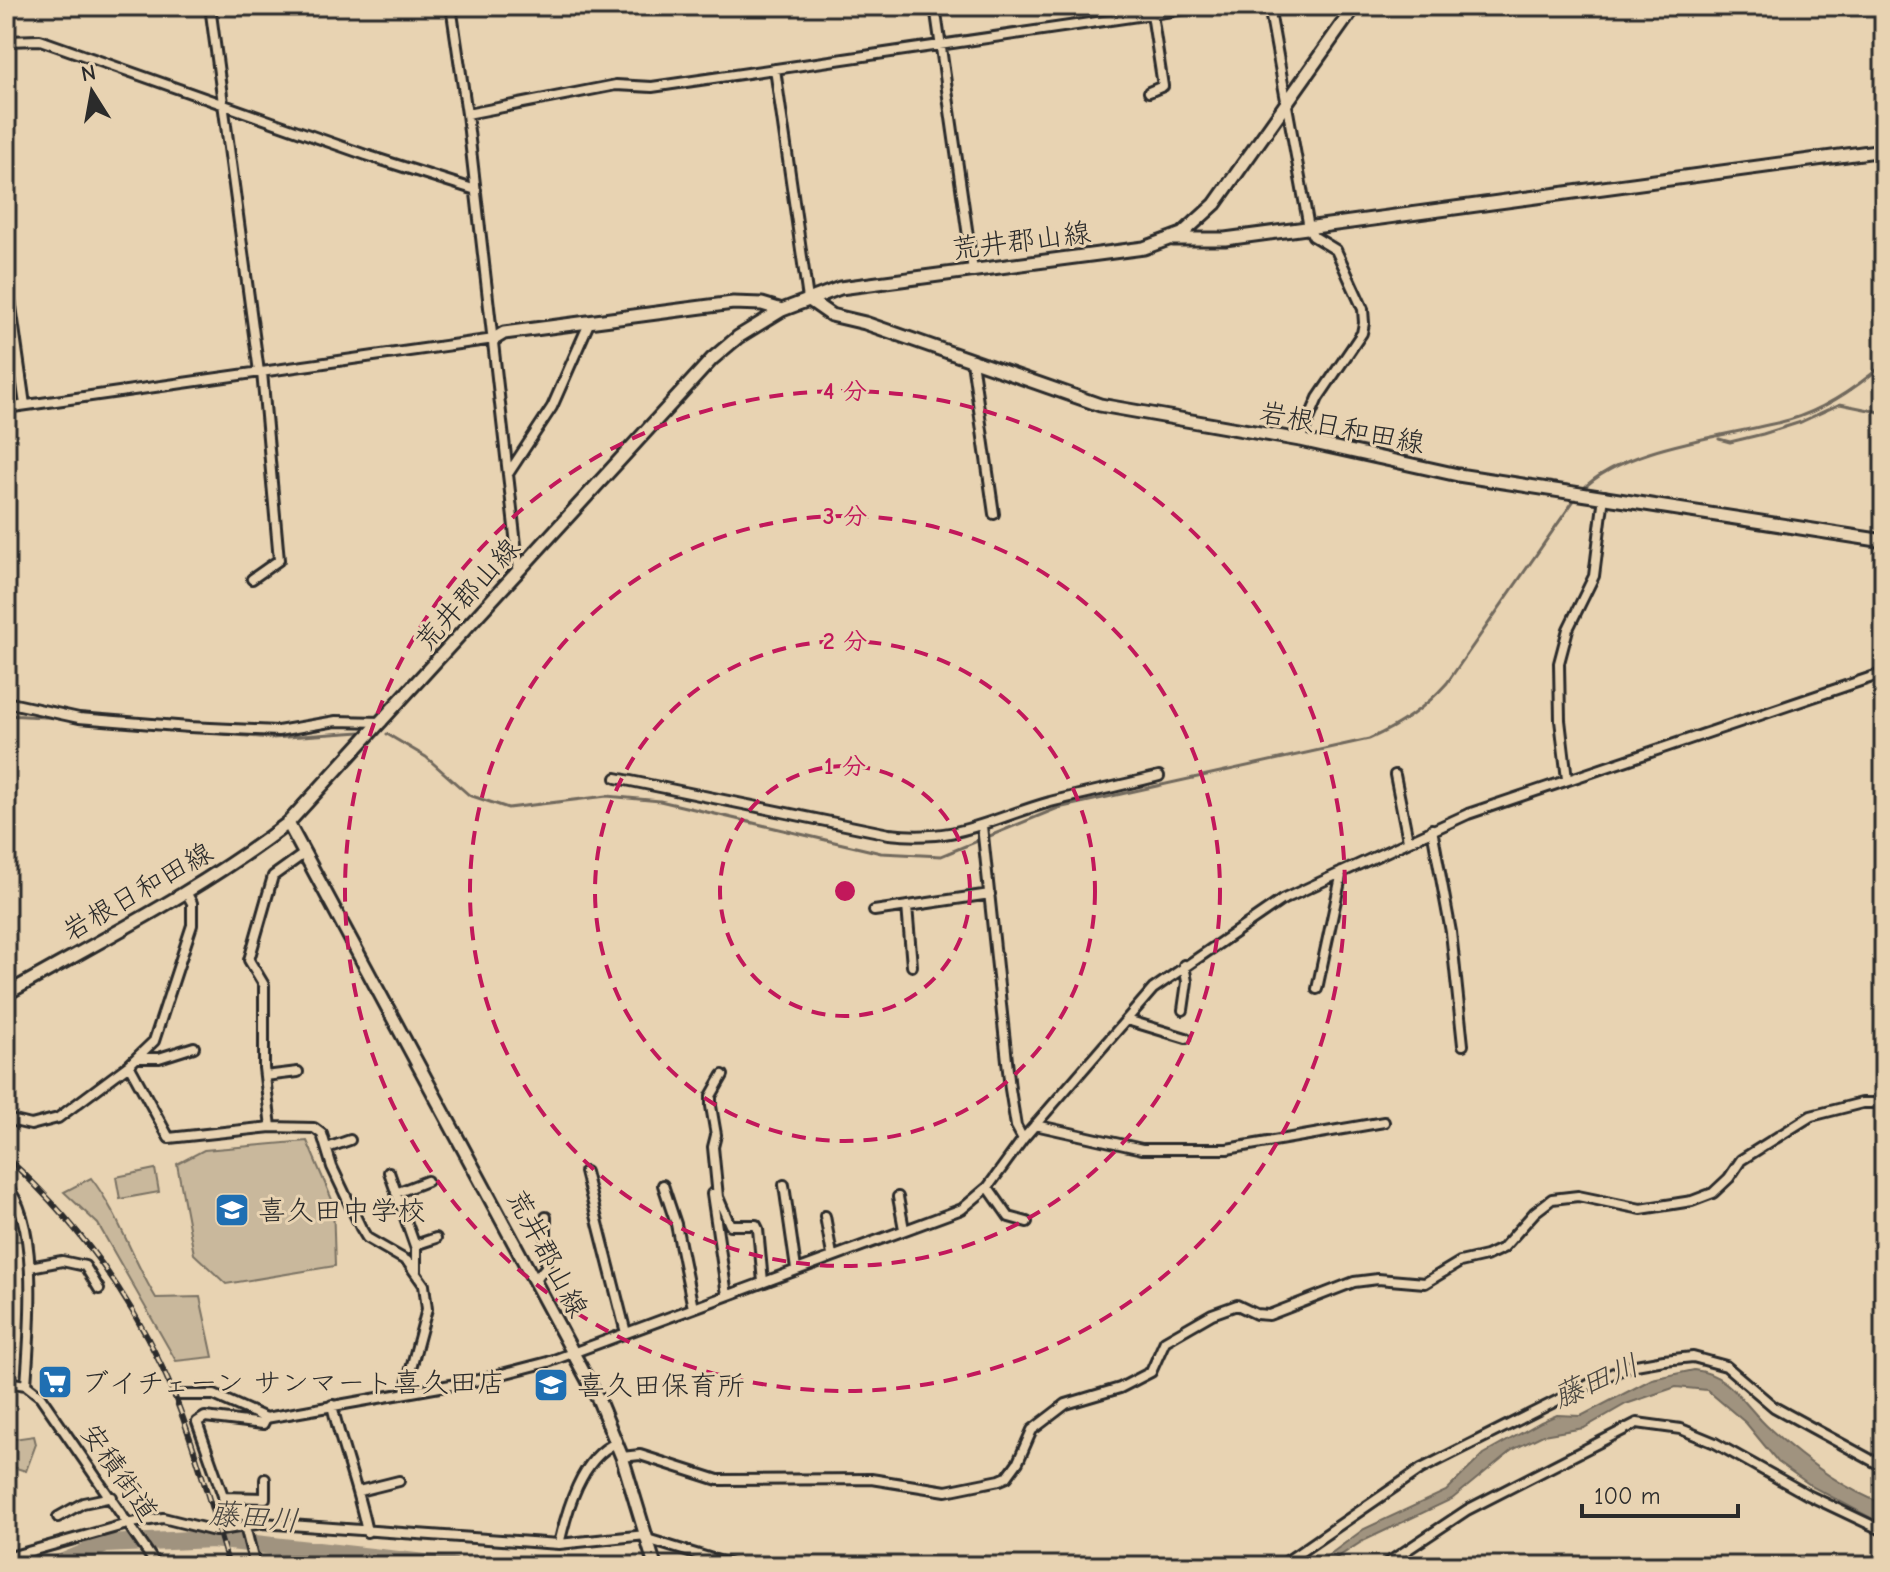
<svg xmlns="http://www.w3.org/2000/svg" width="1890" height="1572" font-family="'Comic Neue','Klee One',sans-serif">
	<rect width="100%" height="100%" fill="#e8d3b2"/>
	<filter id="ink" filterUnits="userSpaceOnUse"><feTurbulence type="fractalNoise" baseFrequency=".0125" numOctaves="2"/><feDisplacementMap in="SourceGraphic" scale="16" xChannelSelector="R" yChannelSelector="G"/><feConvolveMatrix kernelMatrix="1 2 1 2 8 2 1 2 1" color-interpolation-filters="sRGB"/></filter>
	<g filter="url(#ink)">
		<path fill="#c9b89c" stroke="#7a7264" stroke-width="2" d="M 307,1141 L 333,1202 L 335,1266 L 226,1284 L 194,1254 L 177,1164 L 204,1150 Z
			M 155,1169 L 159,1192 L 120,1199 L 116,1177 Z
			M 91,1178 C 119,1214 132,1259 156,1298 L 200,1297 L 213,1357 L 176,1361 L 98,1224 L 64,1192 Z
			M 6,1196 L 21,1228 L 21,1241 L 6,1241 Z
			M 34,1436 L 36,1444 L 26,1471 L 6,1465 L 6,1440 Z
			M 286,1560 L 363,1566 L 285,1566 Z"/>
		<path fill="#a0937f" stroke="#71695d" stroke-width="2" d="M 1694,1370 C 1731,1374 1744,1406 1770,1429 C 1802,1458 1843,1489 1884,1504 L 1884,1525 L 1813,1487 L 1778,1462 L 1746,1423 L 1707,1390 L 1676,1387 L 1626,1404 L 1584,1428 L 1543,1435 L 1512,1450 L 1452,1499 L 1363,1541 L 1324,1566 L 1314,1566 L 1364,1529 L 1446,1491 L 1484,1454 L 1541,1422 L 1557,1415 L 1581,1416 L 1652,1379 Z"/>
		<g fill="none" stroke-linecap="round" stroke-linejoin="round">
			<path stroke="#71695d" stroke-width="3" d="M 1719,439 L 1730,442 L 1763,434 L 1801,422 L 1840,404 L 1884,413
				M 1582,490 C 1623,446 1730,436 1789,420 C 1824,410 1857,387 1884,364
				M 6,715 L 62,718
				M 129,726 L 272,738 L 361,732
				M 387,734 L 426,757 L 469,795 L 508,808 L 607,796 L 660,801 L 881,853 L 941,856 L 1058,808 L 1369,739 C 1399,726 1425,708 1447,683 L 1577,496"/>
			<path stroke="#a0937f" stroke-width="18" d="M 54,1566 L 106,1544 L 212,1539 L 452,1566"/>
			<g stroke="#2b2b2b" stroke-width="14">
				<path id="street" d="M 210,6 L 259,372
					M 451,6 L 467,114 L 519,571
					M 935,6 L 973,271
					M 1269,6 L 1309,228 L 1313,236 L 1336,250 L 1363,309 L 1364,323 L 1362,333 L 1318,398 L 1300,440
					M 6,41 L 40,40 L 366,155 L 476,190
					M 775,69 L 808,299
					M 1149,92 L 1163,86 L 1152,14
					M 467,114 L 616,85 L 652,87 L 1206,6
					M 6,271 L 25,405
					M 972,361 L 994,514
					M 6,408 L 494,339
					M 508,474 L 552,407 L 590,321
					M 252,579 L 279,560 L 262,372
					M 6,702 L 79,718 L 189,727 L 278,731 L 336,721 L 382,722
					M 1395,775 L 1408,840
					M 616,778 L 889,834 C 960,842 986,820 1050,802 C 1086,793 1123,785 1159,776
					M 1567,779 L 1560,720 L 1559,663 L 1568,629 L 1594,576 L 1604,496
					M 982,826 L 1010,1089 L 1016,1126 L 1023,1139
					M 1432,829 L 1451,932 L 1463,1045
					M 907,906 L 912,966
					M 874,911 L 990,894
					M 1317,989 L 1342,872
					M 1183,1010 L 1187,982 L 1184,965
					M 1127,1020 L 1186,1038
					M 137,1058 L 159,1058 L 194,1047
					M 129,1065 L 169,1138 L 271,1127 L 314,1128 L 322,1134 L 332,1167 L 361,1228 L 367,1238 L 407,1261 L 424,1285 L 427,1309 L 405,1391
					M 723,1075 L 711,1096 L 711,1106 L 716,1135 L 713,1147 L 718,1197 L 730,1225 L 756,1225 L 758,1229 L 763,1282
					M 265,1076 L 298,1072
					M 6,1119 L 31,1125 L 58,1118 L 129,1065 L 154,1041 L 192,925 L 192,903 L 186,892
					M 1035,1125 L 1142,1149 L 1227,1149 L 1384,1122
					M 271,1127 L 264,1068 L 264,985 L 249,960 L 273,876 L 305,853
					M 327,1148 L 350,1140
					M 389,1172 L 416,1249 L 416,1271
					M 585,1172 L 626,1333
					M 663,1185 L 676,1224 L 693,1308
					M 784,1185 L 796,1269
					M 6,1186 C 41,1222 29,1337 26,1385
					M 988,1187 L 1009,1217 L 1027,1222
					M 396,1193 L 427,1181
					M 712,1194 L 727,1295
					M 898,1197 L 904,1229
					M 825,1216 L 832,1255
					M 415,1245 L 436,1238
					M 30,1267 L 62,1261 L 85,1266 L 99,1289
					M 535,1280 L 546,1267 L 546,1217
					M 6,1382 L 26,1385 L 40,1396 L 157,1566
					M 179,1395 L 214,1395 L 266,1418 L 479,1380 L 548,1362 L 962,1209 L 988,1187 L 1023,1139 L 1153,989 L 1282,900 L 1468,814 L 1884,673
					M 332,1405 C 342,1449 358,1487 367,1532
					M 622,1457 L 640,1455 L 718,1480 L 871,1479 L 946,1491 L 1000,1480 L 1007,1477 L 1018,1462 L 1032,1430 L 1066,1404 L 1120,1388 L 1151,1372 L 1165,1341 L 1212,1314 L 1237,1305 L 1256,1314 L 1269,1315 L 1354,1282 L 1378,1279 L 1425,1283 L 1460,1262 L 1486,1256 L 1503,1248 L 1535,1212 L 1552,1199 L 1578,1196 L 1641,1209 L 1692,1201 L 1713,1193 L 1729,1178 L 1741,1160 L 1811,1116 L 1862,1103 L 1884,1103
					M 359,1491 L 399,1481
					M 223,1497 L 265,1498 L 265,1479
					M 58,1517 L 83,1503 L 112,1497
					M 245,1526 L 255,1566
					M 234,1527 L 197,1422 L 205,1417 L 263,1424 L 266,1418
					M 647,1539 L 735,1566
					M 559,1544 C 567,1510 581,1458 616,1443
					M 6,1558 L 131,1523 L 163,1518 L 215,1531 L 262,1523 L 559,1544 L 646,1535
					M 1280,1566 L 1421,1469 L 1598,1380 L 1630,1366 L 1664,1360 L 1693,1357 L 1726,1366 L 1774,1407 L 1884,1467
					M 1383,1566 L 1467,1510 L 1637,1423 L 1681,1429 L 1715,1443 L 1808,1495 L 1884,1531"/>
			</g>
			<g stroke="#2b2b2b" stroke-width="17">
				<path id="secondary" d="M 1173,239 L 1225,239 L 1884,150
					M 808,299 L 831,315 L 865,323 L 1100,405 L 1300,440 L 1458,475 L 1884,541
					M 494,339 L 504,333 L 733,303 L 762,304 L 782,310
					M 288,823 L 599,1401 L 622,1457 L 655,1566
					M 6,994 C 101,940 201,890 288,823 L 712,359 L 738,337 L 782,310 L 840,288 L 1144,248 L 1182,234 L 1215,204 L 1355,6"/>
			</g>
			<use href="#street" stroke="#e8d3b2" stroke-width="8"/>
			<use href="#secondary" stroke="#e8d3b2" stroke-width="11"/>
			<g stroke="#2b2b2b" stroke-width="6">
				<path id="rail" d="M 6,1157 C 71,1216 123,1284 161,1365 C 191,1428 208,1499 229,1566"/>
			</g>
			<use href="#rail" stroke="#e8d3b2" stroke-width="3" stroke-dasharray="9" stroke-linecap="butt"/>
		</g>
	</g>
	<g fill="none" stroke="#c2185b" stroke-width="4" stroke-dasharray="14 10">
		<circle cx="845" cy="891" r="125"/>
		<circle cx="845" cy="891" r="250"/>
		<circle cx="845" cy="891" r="375"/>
		<circle cx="845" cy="891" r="500"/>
	</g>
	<defs>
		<g id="school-square" transform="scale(1.8)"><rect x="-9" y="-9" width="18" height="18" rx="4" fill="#1f6fb2" stroke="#e8d3b2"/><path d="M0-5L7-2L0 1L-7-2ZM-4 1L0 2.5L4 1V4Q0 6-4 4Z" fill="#fff"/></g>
		<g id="supermarket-square" transform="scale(1.8)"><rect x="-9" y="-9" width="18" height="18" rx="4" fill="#1f6fb2" stroke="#e8d3b2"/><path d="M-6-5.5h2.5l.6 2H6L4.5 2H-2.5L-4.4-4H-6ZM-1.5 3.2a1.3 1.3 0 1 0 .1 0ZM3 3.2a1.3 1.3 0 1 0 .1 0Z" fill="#fff"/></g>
	</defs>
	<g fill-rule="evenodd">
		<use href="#school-square" x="232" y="1210"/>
		<use href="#supermarket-square" x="55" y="1382"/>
		<use href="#school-square" x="551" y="1385"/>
	</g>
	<g text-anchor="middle" stroke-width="6" stroke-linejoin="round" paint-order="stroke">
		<g font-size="28" fill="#2b2b2b" stroke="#e8d3b2">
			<text transform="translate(1021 240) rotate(-7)" y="10">荒井郡山線</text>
			<text transform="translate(1342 427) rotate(11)" y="10">岩根日和田線</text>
			<text transform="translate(467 594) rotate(-48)" y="10">荒井郡山線</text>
			<text transform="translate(137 891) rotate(-30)" y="10">岩根日和田線</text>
			<text transform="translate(548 1253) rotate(62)" y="10">荒井郡山線</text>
			<text transform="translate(120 1472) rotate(55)" y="10">安積街道</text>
		</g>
		<g font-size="28" fill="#2b2b2b" stroke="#e8d3b2" text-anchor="start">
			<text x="258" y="1220">喜久田中学校</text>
			<text x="81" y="1392">ブイチェーン サンマート喜久田店</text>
			<text x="577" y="1395">喜久田保育所</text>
		</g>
		<g font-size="30" font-style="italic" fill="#484540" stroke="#e8d3b2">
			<text transform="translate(1596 1381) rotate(-23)" y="10">藤田川</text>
			<text transform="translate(254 1517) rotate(5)" y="10">藤田川</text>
		</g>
	</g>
	<circle cx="845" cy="891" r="12" fill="#c2185b" stroke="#e8d3b2" stroke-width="4"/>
	<g font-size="24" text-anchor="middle" font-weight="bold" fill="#c2185b" stroke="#e8d3b2" stroke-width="6" stroke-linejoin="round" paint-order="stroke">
		<text x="845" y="399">4 分</text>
		<text x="845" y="524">3 分</text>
		<text x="845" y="649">2 分</text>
		<text x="845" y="774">1 分</text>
	</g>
	<rect width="1890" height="1572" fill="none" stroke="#e8d3b2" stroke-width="32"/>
	<rect x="16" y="16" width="1858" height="1540" fill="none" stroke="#2b2b2b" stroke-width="3" filter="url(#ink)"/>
	<g transform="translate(92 92) rotate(349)" stroke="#e8d3b2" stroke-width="6" paint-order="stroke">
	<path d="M0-6L14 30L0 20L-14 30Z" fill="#2b2b2b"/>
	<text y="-12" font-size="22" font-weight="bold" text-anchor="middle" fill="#2b2b2b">N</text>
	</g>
	<path d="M1582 1504v12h156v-12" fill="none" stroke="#2b2b2b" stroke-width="4"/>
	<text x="1594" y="1504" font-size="24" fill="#2b2b2b" stroke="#e8d3b2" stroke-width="6" paint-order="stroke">100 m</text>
</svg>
